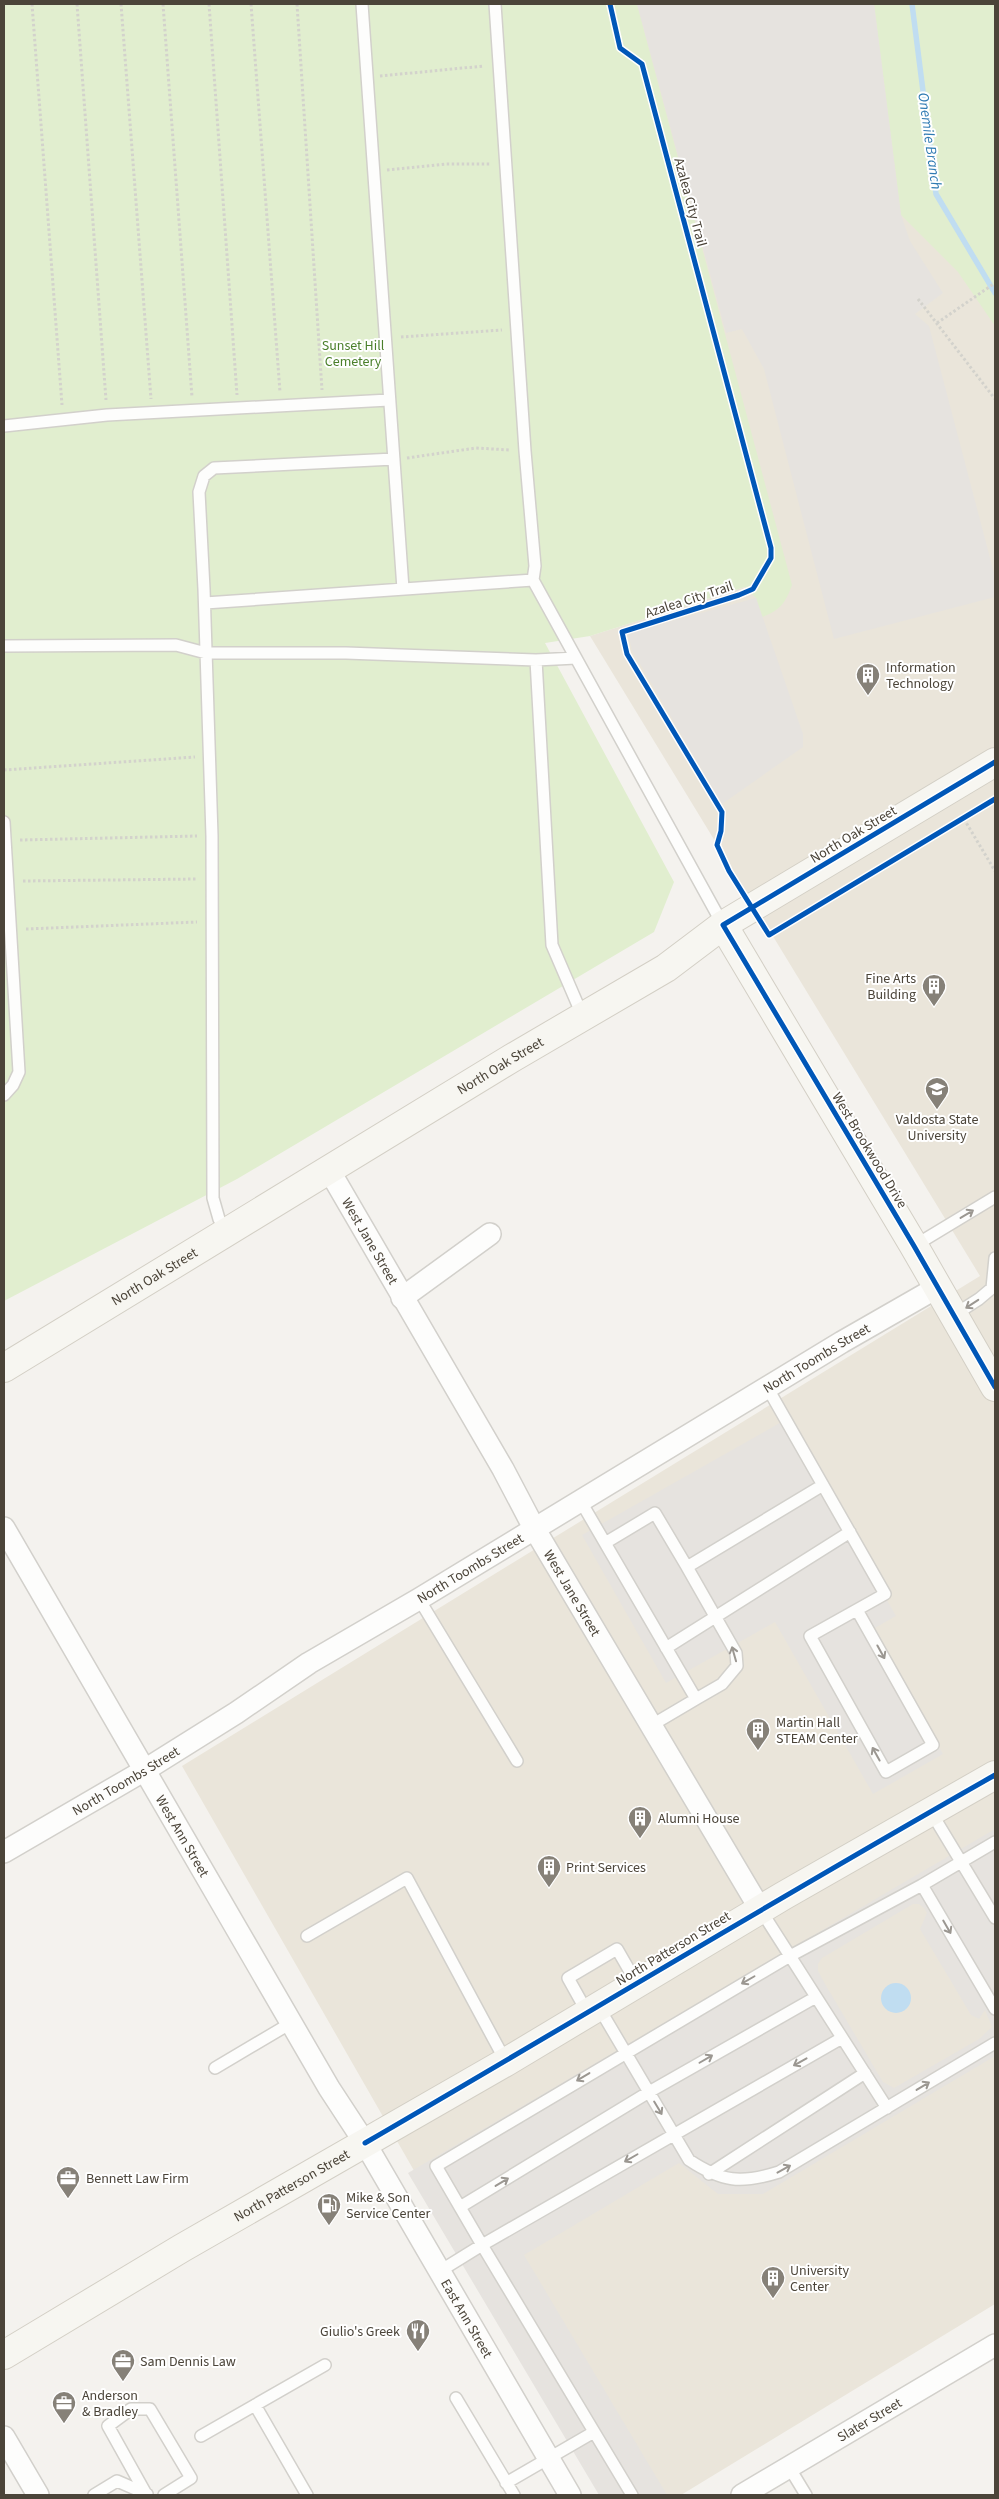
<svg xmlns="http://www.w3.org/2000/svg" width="999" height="2499" font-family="'Source Sans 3',sans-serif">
	<rect width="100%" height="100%" fill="#f4f2ee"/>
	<path fill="#eae5da" d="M 602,4 L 995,4 L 995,2304 L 681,2495 L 600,2495 L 182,1766 L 980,1276 L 590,636 L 745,587 Z"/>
	<path fill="#e1eecf" d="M 4,4 L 637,4 L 792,585 C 786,602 780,611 762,617 L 756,598 L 745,587 L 590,636 L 545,643 L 674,882 L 654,932 L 237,1179 L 4,1301 Z
		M 874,4 L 995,4 L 995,326 L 958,272 L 901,215 Z"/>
	<path fill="#e6e3df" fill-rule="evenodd" d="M 637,4 L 874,4 L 901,215 L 910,241 L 943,293 L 915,314 L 929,326 L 995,577 L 995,597 L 834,639 L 764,369 L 742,329 L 726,333 Z
		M 756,598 L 803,734 L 803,747 L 722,804 L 632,650 L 628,633 Z
		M 785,1420 L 896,1616 L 873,1629 L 943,1754 L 873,1794 L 775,1622 L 666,1683 L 582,1535 Z
		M 995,1829 L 995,2056 L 763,2194 L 718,2194 L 679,2163 L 524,2255 L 667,2495 L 599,2495 L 408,2173 ZM 913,1904 L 919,1904 L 924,1908 L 927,1913 L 920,1929 L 971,2015 L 979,2019 L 985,2010 L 992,2027 L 979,2039 L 894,2088 L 883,2082 L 825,1984 L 818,1971 L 818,1964 L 822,1958 Z"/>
	<path fill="#c0ddf1" d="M881 1998a15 15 0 1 1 30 0a15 15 0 1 1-30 0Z"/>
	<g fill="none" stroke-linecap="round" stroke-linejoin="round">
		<path stroke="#c0ddf1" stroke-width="5.5" d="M 912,4 L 936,194 L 995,293"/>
		<g stroke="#d2d0cb" stroke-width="14">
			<path id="service" d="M 362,4 L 403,589
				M 495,4 L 525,451 L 535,566 L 533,580 L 723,925
				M 4,426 L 107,415 L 389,400
				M 205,603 L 533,580
				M 4,646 L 176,645 L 206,653 L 346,653 L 536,660 L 576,658
				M 536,660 L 552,945 L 583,1017
				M 4,822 L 19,1072 L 13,1085 L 4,1095
				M 227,1233 L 219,1219 L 213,1198 L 212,836 L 204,589 L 199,492 L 204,476 L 214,468 L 394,459
				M 914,1246 L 995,1197
				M 954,1315 L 979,1299 L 992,1288 L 995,1258
				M 767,1387 L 885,1594 L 810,1636 L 886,1772 L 933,1745 L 857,1610
				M 580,1500 L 696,1699 L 652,1725
				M 605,1543 L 655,1513 L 687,1567 L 823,1485
				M 687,1567 L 736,1653 L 737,1666 L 722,1684 L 696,1699
				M 419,1599 L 517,1761
				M 666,1648 L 850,1532
				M 931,1812 L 995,1918
				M 922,1885 L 995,2009
				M 760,1909 L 887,2108
				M 307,1936 L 407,1878 L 506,2062
				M 598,2006 L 689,2160 C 722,2182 741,2184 779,2172 L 995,2043
				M 587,2012 L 568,1978 L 617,1949 L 636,1982
				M 842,2038 L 482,2245 L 436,2166 L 790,1956 L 922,1885 L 995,1842
				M 215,2068 L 291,2023
				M 709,2174 L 865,2073
				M 460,2207 L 649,2092 L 816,1997
				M 440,2271 L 482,2245 L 632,2495
				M 456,2398 L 514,2495
				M 255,2405 L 307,2495
				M 201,2436 L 325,2365
				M 789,2467 L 806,2495
				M 506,2483 L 594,2432
				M 146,2494 L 108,2426 L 131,2409 L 150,2409 L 191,2478 L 164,2495
				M 94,2495 L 117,2481 L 147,2494"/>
		</g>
		<g stroke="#d2d0cb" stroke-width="24">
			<g id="minor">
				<path id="s1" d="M 329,1170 L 503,1469 L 534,1528 L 760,1909"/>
				<path d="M 402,1298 L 490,1234"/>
				<path id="s2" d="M 4,1528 L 329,2088 L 365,2143 L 570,2495"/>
				<path id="s3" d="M 4,1852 L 145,1770 L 236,1713 L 309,1663 L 419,1599 L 842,1342 L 938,1287"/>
				<path d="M 4,2437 L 38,2495"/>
				<path id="s4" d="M 742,2495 L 995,2345"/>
			</g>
		</g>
		<g stroke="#d3cfc5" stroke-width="30">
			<g id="secondary">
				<path d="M 723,925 L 914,1246 L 995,1387"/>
				<path id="s5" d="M 4,1368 L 512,1058 L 666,968 L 723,925 L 995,762"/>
				<path id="s6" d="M 4,2355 L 182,2248 L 506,2062 L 783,1896 L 995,1775"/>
			</g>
		</g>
		<path stroke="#d3d2cc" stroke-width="3" stroke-dasharray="2.5 2.5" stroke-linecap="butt" d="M 32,4 L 62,405
			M 77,4 L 106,400
			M 121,4 L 151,399
			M 163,4 L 192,397
			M 209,4 L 237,395
			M 251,4 L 280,392
			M 297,4 L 322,390
			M 610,4 L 620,48 L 642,64 L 771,548 L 771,558 L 753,589 L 739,595 L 622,632 L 627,654 L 722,812 L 721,831 L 717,845 L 739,888
			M 380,76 L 484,66
			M 387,170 L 446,164 L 491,164
			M 918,299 L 995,399
			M 937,323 L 995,283
			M 401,337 L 502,330
			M 407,458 L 476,448 L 510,450
			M 4,770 L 195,757
			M 964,819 L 995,871
			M 20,840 L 197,836
			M 23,881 L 197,879
			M 763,927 L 769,935 L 995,799
			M 26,929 L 197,922"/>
		<use href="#service" stroke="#fdfdfc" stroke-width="11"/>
		<use href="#minor" stroke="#fdfdfc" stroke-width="21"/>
		<use href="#secondary" stroke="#f7f6f1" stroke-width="28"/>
		<g stroke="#fff" stroke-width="8">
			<path id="cycleway" d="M 610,4 L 620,48 L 642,64 L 771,548 L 771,558 L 753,589 L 739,595 L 622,632 L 627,654 L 722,812 L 721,831 L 717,845 L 729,871 L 769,935 L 995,799
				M 995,762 L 723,925 L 914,1246 L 995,1387
				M 365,2143 C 575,2021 783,1895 995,1775"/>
		</g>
		<use href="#cycleway" stroke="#0057b8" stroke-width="5"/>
	</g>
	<defs><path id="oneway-shaft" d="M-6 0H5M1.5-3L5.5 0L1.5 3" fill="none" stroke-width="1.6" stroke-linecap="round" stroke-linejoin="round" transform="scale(1.25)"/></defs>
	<g stroke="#9b9791">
		<use href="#oneway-shaft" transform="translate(967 1214) rotate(-31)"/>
		<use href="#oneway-shaft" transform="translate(972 1304) rotate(147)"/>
		<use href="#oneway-shaft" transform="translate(881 1652) rotate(61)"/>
		<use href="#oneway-shaft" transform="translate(734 1654) rotate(-106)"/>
		<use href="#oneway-shaft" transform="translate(876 1754) rotate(-119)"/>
		<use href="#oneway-shaft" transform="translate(947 1927) rotate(60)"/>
		<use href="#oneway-shaft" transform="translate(748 1980) rotate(150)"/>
		<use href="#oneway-shaft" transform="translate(706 2059) rotate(-30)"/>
		<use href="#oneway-shaft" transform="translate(800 2062) rotate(151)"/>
		<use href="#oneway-shaft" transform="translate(583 2077) rotate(149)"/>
		<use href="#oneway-shaft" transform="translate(923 2086) rotate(-31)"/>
		<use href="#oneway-shaft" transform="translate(658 2108) rotate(59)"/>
		<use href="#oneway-shaft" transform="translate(631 2158) rotate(150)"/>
		<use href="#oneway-shaft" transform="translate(784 2169) rotate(-29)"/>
		<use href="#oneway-shaft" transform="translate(502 2182) rotate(-31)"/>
	</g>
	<defs>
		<g id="building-pin" transform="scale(1.25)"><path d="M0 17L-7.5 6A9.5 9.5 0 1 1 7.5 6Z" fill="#868178" stroke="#fff"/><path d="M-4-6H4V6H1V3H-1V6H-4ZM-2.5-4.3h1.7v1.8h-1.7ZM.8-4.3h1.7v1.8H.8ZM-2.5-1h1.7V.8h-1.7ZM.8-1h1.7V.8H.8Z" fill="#fff"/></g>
		<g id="university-pin" transform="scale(1.25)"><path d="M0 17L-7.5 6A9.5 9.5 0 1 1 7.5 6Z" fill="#868178" stroke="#fff"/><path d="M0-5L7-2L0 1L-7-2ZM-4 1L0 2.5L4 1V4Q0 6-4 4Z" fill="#fff"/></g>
		<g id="office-pin" transform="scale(1.25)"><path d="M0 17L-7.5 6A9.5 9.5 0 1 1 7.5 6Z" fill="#868178" stroke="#fff"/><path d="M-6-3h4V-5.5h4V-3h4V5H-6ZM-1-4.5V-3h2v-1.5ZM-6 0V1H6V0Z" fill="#fff"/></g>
		<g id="fuel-pin" transform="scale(1.25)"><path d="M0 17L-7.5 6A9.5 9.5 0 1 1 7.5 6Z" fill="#868178" stroke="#fff"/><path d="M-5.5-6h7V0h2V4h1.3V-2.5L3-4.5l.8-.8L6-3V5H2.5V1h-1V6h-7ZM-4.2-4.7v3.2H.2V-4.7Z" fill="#fff"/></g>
		<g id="restaurant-pin" transform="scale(1.25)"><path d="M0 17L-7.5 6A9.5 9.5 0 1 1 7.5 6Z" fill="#868178" stroke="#fff"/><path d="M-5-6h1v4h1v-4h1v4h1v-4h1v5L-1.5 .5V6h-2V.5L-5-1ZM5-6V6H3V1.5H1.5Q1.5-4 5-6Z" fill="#fff"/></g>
	</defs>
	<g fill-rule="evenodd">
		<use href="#building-pin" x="868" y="675"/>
		<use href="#building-pin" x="934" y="986"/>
		<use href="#university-pin" x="937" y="1089"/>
		<use href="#building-pin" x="758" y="1730"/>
		<use href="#building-pin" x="640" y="1818"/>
		<use href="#building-pin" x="549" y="1867"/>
		<use href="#office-pin" x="68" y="2178"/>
		<use href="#fuel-pin" x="329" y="2205"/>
		<use href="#building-pin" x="773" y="2278"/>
		<use href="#restaurant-pin" x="418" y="2331"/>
		<use href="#office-pin" x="123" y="2361"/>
		<use href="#office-pin" x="64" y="2403"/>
	</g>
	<g text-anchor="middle" stroke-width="4" stroke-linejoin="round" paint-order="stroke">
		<g font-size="14" fill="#4b4439" stroke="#fff">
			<text transform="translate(691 202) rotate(75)" y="5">Azalea City Trail</text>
			<text transform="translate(689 599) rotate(-18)" y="5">Azalea City Trail</text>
			<text transform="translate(853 834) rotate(-31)" y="5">North Oak Street</text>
			<text dy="5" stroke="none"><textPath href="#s5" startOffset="581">North Oak Street</textPath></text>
			<text transform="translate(870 1150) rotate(59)" y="5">West Brookwood Drive</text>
			<text dy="5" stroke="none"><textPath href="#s1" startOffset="82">West Jane Street</textPath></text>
			<text dy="5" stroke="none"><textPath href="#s5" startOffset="176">North Oak Street</textPath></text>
			<text dy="5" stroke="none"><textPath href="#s3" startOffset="951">North Toombs Street</textPath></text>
			<text dy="5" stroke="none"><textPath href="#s3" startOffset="546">North Toombs Street</textPath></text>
			<text dy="5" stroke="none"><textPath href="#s1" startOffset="488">West Jane Street</textPath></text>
			<text dy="5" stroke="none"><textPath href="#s3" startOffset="141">North Toombs Street</textPath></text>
			<text dy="5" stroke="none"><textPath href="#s2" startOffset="356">West Ann Street</textPath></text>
			<text transform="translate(673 1948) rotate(-31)" y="5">North Patterson Street</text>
			<text dy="5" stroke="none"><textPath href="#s6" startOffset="334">North Patterson Street</textPath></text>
			<text dy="5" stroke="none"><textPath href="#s2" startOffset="916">East Ann Street</textPath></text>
			<text dy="5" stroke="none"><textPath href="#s4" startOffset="148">Slater Street</textPath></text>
		</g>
		<g font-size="14" fill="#4a7f2a" stroke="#fff">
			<text x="353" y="350">Sunset Hill<tspan x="353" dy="16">Cemetery</tspan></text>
		</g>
		<g font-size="14" fill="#4b4439" stroke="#fff" text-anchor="start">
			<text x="886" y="672">Information<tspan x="886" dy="16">Technology</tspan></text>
			<text x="916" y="983" text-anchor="end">Fine Arts<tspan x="916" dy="16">Building</tspan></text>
			<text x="937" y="1124" text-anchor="middle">Valdosta State<tspan x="937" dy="16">University</tspan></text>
			<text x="776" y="1727">Martin Hall<tspan x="776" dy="16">STEAM Center</tspan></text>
			<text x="658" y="1823">Alumni House</text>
			<text x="566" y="1872">Print Services</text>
			<text x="86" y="2183">Bennett Law Firm</text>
			<text x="346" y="2202">Mike &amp; Son<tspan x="346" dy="16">Service Center</tspan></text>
			<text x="790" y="2275">University<tspan x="790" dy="16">Center</tspan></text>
			<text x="400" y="2336" text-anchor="end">Giulio's Greek</text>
			<text x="140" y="2366">Sam Dennis Law</text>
			<text x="82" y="2400">Anderson<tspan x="82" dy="16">&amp; Bradley</tspan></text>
		</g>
		<g font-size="15" font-style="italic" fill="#2e7ab2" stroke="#fff">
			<text transform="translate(930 141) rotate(82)" y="5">Onemile Branch</text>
		</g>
	</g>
	<rect width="999" height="2499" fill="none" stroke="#4b4439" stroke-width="10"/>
</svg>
